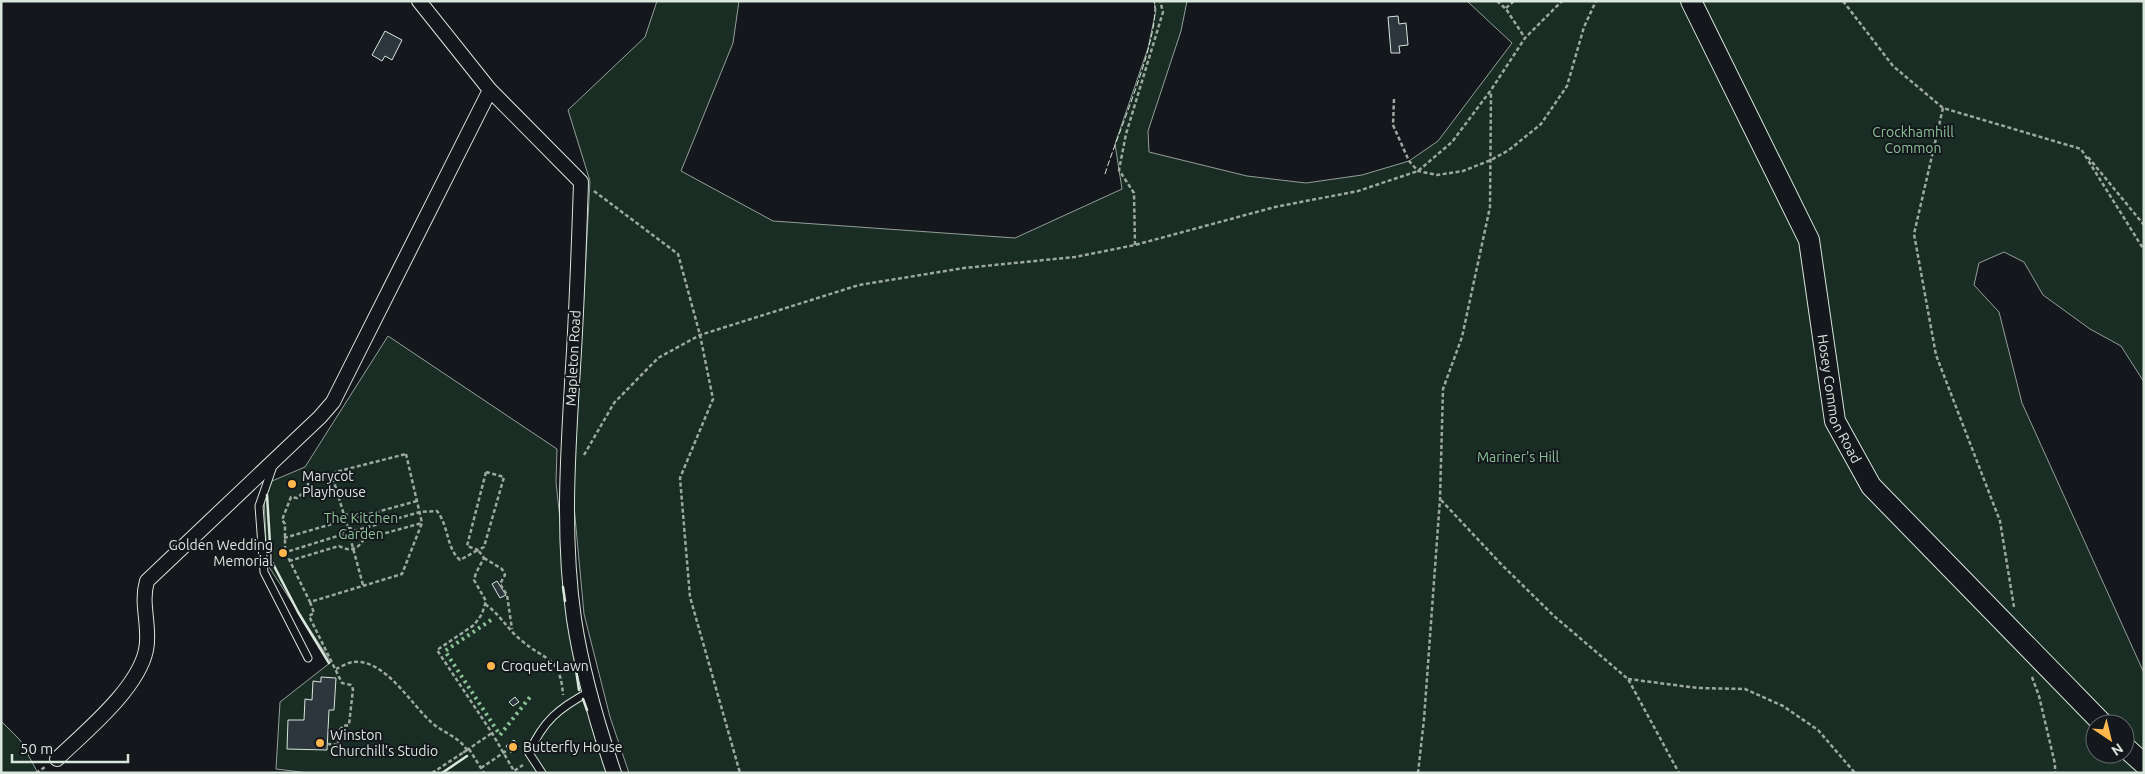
<svg xmlns="http://www.w3.org/2000/svg" width="2145" height="774" font-family="Ubuntu,sans-serif">
	<rect width="100%" height="100%" fill="#14181c"/>
	<path fill="#1a2d24" stroke="#939e99" fill-rule="evenodd" d="M 657,1 L 739,1 L 733,43 L 681,171 L 773,221 L 1015,238 L 1122,189 L 1115,144 L 1148,48 L 1156,10 L 1154,1 L 1187,1 L 1181,31 L 1148,131 L 1149,152 L 1247,176 L 1306,183 L 1362,175 L 1409,161 L 1438,141 L 1512,43 L 1467,1 L 2144,1 L 2144,382 L 2121,346 L 2090,329 L 2043,295 L 2024,262 L 2004,252 L 1979,263 L 1974,285 L 1999,312 L 2022,403 L 2144,673 L 2144,773 L 629,773 L 610,717 L 584,614 L 573,495 L 590,181 L 568,110 L 645,37 ZM 2095,724 L 2125,724 L 2125,754 L 2095,754 Z
		M 388,336 L 557,449 L 556,482 L 569,604 L 609,773 L 309,773 L 276,769 L 280,702 L 331,662 L 267,564 L 264,496 L 272,481 L 305,467 Z
		M 1,721 L 20,740 L 38,773 L 1,773 Z"/>
	<path fill="#2c363c" stroke="#d8e6dc" d="M 1398,16 L 1399,24 L 1406,23 L 1408,45 L 1399,46 L 1400,53 L 1391,53 L 1388,17 Z
		M 385,31 L 402,40 L 392,60 L 385,56 L 382,61 L 372,55 Z
		M 293,480 L 297,483 L 292,488 L 288,485 Z
		M 497,581 L 506,595 L 500,598 L 492,584 Z
		M 321,677 L 336,678 L 334,710 L 329,710 L 327,750 L 287,749 L 288,720 L 304,720 L 305,699 L 312,700 L 313,681 L 321,682 Z
		M 515,697 L 519,702 L 513,706 L 509,702 Z
		M 514,740 L 519,747 L 511,753 L 506,746 Z"/>
	<g fill="none" stroke-linecap="round" stroke-linejoin="round">
		<g stroke="#d8e6dc" stroke-width="9">
			<path id="lane" d="M 273,466 L 259,506 L 264,572 L 308,658
				M 542,773 L 529,753 C 543,721 559,708 589,692"/>
		</g>
		<g stroke="#d8e6dc" stroke-width="16">
			<path id="street" d="M 419,1 L 490,90 L 581,182 C 579,243 577,305 573,367 C 568,451 562,535 574,619 C 582,672 597,723 614,773
				M 57,759 C 85,732 138,689 146,650 C 151,627 140,605 147,581 L 320,417 L 333,402 L 490,90"/>
		</g>
		<g stroke="#d8e6dc" stroke-width="22">
			<g id="secondary">
				<path id="s1" d="M 1691,1 L 1809,240 L 1835,421 L 1871,486 L 2103,724"/>
				<path d="M 2125,747 L 2144,764"/>
			</g>
		</g>
		<path stroke="#9da8a2" stroke-width="2.5" stroke-dasharray="4 2.5" stroke-linecap="butt" d="M 1497,1 L 1506,9 L 1525,38
			M 1843,1 L 1893,66 L 1943,108 L 2081,149 L 2144,250
			M 1506,8 L 1514,1
			M 1394,99 L 1393,125 L 1409,161 L 1418,171 L 1437,175 L 1463,171 L 1491,160 L 1509,150 L 1541,124 L 1567,86 L 1584,27 L 1596,1
			M 1943,108 L 1914,234 L 1936,355 L 2000,521 L 2014,607
			M 2088,157 L 2144,225
			M 594,191 L 678,254 L 700,335 L 713,399 L 680,478 L 690,597 L 740,773
			M 1135,245 L 1134,193 L 1119,170 L 1126,134 L 1163,12 L 1160,1
			M 406,454 L 422,523 L 402,574 L 310,602 L 285,551 L 285,524 L 282,520 L 291,497 L 297,498 L 308,489 L 308,479 Z
			M 584,455 L 614,403 L 658,358 L 700,335 L 859,285 L 964,268 L 1075,257 L 1135,245 L 1275,207 L 1358,191 L 1418,171 L 1452,142 L 1491,90 L 1525,38 L 1562,1
			M 331,472 L 348,528
			M 486,472 L 504,477 L 484,547 L 478,550 L 467,546 Z
			M 1441,500 L 1500,563 L 1554,616 L 1628,679 L 1679,773
			M344 533a5 5 0 1 1 10 0a5 5 0 1 1-10 0Z
			M 354,531 L 420,512 L 437,511 C 449,526 446,548 460,560 L 478,550 L 484,558 L 476,573 L 474,580 L 486,601 L 482,614 L 474,625 L 437,650 L 492,733 L 514,771 L 523,765
			M 350,537 L 363,585
			M 284,538 L 332,524 C 339,515 347,512 358,517 L 417,501
			M 283,553 L 344,534
			M 484,558 L 502,569 L 505,575 L 500,584 L 507,595 L 512,629
			M 289,561 L 339,546 C 351,552 357,550 364,539 L 422,523
			M 310,602 L 314,613 L 309,616 L 342,683 L 351,685 L 353,689 L 349,725 L 343,726 L 339,731 L 338,745 L 328,744
			M 485,604 C 500,614 507,629 521,640 C 546,662 560,655 563,695
			M 336,669 C 341,667 348,662 354,662 C 385,659 411,704 431,722 C 443,733 458,736 467,750
			M 2032,677 L 2039,696 L 2055,764 L 2055,773
			M 1628,679 L 1698,688 L 1745,689 L 1783,706 L 1818,730 L 1855,773
			M 469,749 L 484,773
			M 467,750 L 464,752 L 492,733
			M 481,768 L 509,749
			M 36,773 L 45,767
			M 432,773 L 464,752
			M 1418,773 L 1424,719 L 1440,499 L 1443,389 L 1462,337 L 1490,207 L 1491,92"/>
		<use href="#lane" stroke="#14181c" stroke-width="7"/>
		<use href="#street" stroke="#14181c" stroke-width="14"/>
		<use href="#secondary" stroke="#14181c" stroke-width="20"/>
		<path stroke="#8ac095" stroke-width="4" stroke-dasharray="2.5 4" stroke-linecap="butt" d="M 491,620 L 445,651 L 500,735 L 530,697"/>
		<path stroke="#d8e6dc" stroke-width="1" stroke-dasharray="6 2.5" stroke-linecap="butt" d="M 1105,174 C 1116,137 1162,34 1154,1"/>
		<path stroke="#d8e6dc" stroke-width="2.5" d="M 267,495 L 271,560 L 298,612 L 329,663
			M 563,587 L 565,601
			M 575,663 L 579,690
			M 583,699 L 587,710
			M 442,773 L 467,756"/>
	</g>
	<g fill="#ffb74d" stroke="#14181c" stroke-width="2">
		<circle cx="292" cy="484" r="5"/>
		<circle cx="283" cy="553" r="5"/>
		<circle cx="491" cy="666" r="5"/>
		<circle cx="320" cy="743" r="5"/>
		<circle cx="513" cy="747" r="5"/>
	</g>
	<g text-anchor="middle" stroke-width="4" stroke-linejoin="round" paint-order="stroke">
		<g font-size="14" fill="#8ac095" stroke="#14181c">
			<text x="1913" y="137">Crockhamhill<tspan x="1913" dy="16">Common</tspan></text>
			<text x="1518" y="462">Mariner's Hill</text>
			<text x="361" y="523">The Kitchen<tspan x="361" dy="16">Garden</tspan></text>
		</g>
		<g font-size="14" fill="#d8e6dc" stroke="#14181c">
			<text transform="translate(573 358) rotate(-87)" y="5">Mapleton Road</text>
			<text dy="5" stroke="none"><textPath href="#s1" startOffset="429">Hosey Common Road</textPath></text>
		</g>
		<g font-size="14" fill="#d8e6dc" stroke="#14181c" text-anchor="start">
			<text x="302" y="481">Marycot<tspan x="302" dy="16">Playhouse</tspan></text>
			<text x="273" y="550" text-anchor="end">Golden Wedding<tspan x="273" dy="16">Memorial</tspan></text>
			<text x="501" y="671">Croquet Lawn</text>
			<text x="330" y="740">Winston<tspan x="330" dy="16">Churchill’s Studio</tspan></text>
			<text x="523" y="752">Butterfly House</text>
		</g>
	</g>
	<rect width="2145" height="774" fill="none" stroke="#d8e6dc" stroke-width="5"/>
	<g transform="translate(2110 739) rotate(145)"><circle r="24" fill="#14181c" stroke="#626a69"/>
	<path d="M0-4L9 19L0 12L-9 19Z" fill="#ffb74d"/>
	<text y="-8" font-size="14" font-weight="bold" text-anchor="middle" fill="#d8e6dc">N</text>
	</g>
	<path d="M12 754v8h116v-8" fill="none" stroke="#d8e6dc" stroke-width="2.5"/>
	<text x="20" y="754" font-size="15" fill="#d8e6dc" stroke="#14181c" stroke-width="4" paint-order="stroke">50 m</text>
</svg>
